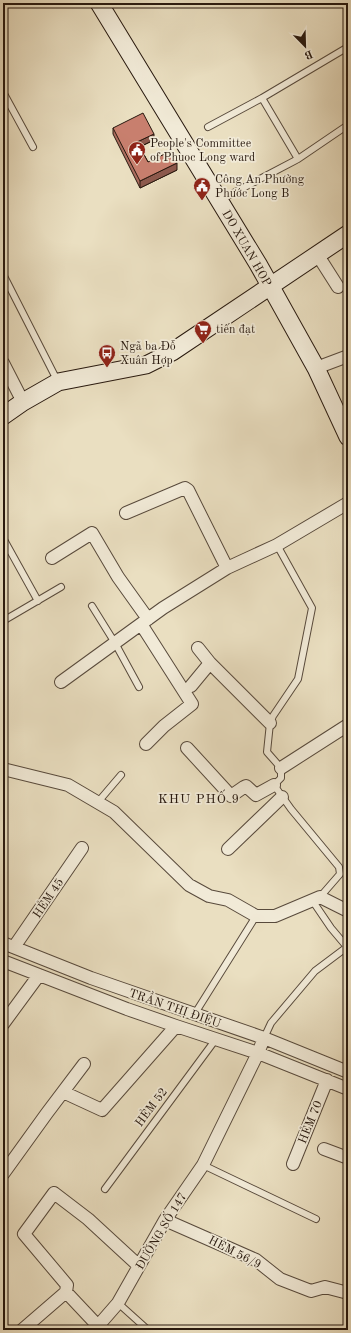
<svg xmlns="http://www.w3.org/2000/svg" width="351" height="1333" font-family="'Old Standard TT',serif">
	<rect width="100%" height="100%" fill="#eadfc1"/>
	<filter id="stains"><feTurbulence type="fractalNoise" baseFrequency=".005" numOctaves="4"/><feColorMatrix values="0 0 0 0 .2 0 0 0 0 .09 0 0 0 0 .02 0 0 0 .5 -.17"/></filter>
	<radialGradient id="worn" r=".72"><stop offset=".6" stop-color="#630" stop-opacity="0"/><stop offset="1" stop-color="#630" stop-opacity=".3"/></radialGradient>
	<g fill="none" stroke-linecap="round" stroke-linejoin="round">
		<g stroke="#584a3c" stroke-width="8">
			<path id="lane" d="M 3,92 L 33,147
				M 208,127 L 262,98
				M 298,159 L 348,125
				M 220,200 L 298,159 L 262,98 L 348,47
				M 3,274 L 58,382
				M 3,538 L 38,601
				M 277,545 L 312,608 L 298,679 L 273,716 L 270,723 L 267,752 L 281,768 L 281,778 L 274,785 L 291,809 L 339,867 L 340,874 L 320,897
				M 92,606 L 115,643 L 139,687
				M 3,621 L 61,587
				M 98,802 L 121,775
				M 194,1015 L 256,916
				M 264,1038 L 271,1023 L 315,971 L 347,947 L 331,928 L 312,900
				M 203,1165 L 316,1219
				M 105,1189 L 216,1039
				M 118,1303 L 148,1330"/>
		</g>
		<g stroke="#584a3c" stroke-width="14">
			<path id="street" d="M 317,254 L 338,287
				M 3,363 L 23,402
				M 316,368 L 348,356
				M 126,513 L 185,488 L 188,490 L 227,568
				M 52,558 L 92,533 L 118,577 L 148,619
				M 141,624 L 192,704 L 164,726 L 146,744
				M 198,648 L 210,663 L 270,723
				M 61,682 L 163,608 L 227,568 L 277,545 L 348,503
				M 191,686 L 210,663
				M 187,748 L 231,796 L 244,787 L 246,786 L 256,795 L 274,785
				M 281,768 L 348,725
				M 3,769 L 68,785 L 114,812 L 189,885 L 209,896 L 228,900 L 256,916 L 275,916 L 320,897 L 348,911
				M 228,849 L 282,797
				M 3,943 L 91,978 L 264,1038 L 348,1072
				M 14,947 L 82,848
				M 3,961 L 127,1009 L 176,1026 L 258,1053 L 348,1089
				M 3,1024 L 39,975
				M 63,1092 L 102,1110 L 176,1026
				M 324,1149 L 348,1158
				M 293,1164 L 327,1080
				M 3,1174 L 47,1113 L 84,1064
				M 165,1220 L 256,1260 L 280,1279 L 311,1291 L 325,1287 L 348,1293
				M 66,1292 L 67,1285 L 24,1234 L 54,1193 L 88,1219 L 139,1266
				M 22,1330 L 66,1292 L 98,1326 L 118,1303 L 165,1220 L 203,1165 L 258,1053 L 264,1038"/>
		</g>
		<g stroke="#28190f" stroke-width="19">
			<path id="secondary" d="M 99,3 L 258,264 L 316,368 L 348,437
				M 3,416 L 23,402 L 58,382 L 146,365 L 172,352 L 348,234"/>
		</g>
		<use href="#lane" stroke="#f1ead7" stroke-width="6"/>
		<use href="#street" stroke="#f1ead7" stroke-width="12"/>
		<use href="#secondary" stroke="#f1ead7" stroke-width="17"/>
	</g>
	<path fill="#ac6d5f" stroke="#28190f" d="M 113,128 L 154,140 L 140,147 L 148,162 L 177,170 L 140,188 L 113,134 Z"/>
	<path fill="#8c594d" stroke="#28190f" d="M 154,134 L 154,140 L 137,148 L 137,142 Z
		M 177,163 L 177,170 L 140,188 L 140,181 Z"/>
	<path fill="#c87f6e" stroke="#28190f" d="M 143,113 L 154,134 L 137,142 L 148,162 L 171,151 L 177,163 L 140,181 L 113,128 Z"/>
	<defs>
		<g id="civic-pin" transform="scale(0.9)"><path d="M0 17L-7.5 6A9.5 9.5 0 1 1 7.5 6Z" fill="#8f2418" stroke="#f1ead7"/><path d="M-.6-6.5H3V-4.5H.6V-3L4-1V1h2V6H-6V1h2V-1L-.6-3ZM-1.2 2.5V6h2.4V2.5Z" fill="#fff"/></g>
		<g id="supermarket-pin" transform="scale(0.9)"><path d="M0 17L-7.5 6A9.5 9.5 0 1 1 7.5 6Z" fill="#8f2418" stroke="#f1ead7"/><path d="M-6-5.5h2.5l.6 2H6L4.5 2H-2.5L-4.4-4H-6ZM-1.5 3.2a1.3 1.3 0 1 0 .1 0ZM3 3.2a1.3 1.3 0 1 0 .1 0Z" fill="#fff"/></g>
		<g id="bus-pin" transform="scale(0.9)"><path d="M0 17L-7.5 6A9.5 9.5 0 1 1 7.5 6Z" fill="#8f2418" stroke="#f1ead7"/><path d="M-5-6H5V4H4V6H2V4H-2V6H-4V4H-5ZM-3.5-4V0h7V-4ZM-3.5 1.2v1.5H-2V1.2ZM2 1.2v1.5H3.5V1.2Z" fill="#fff"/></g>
	</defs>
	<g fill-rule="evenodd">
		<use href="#civic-pin" x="137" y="150"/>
		<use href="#civic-pin" x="202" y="186"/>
		<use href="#supermarket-pin" x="203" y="329"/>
		<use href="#bus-pin" x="107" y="353"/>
	</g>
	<g text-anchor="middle" stroke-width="3.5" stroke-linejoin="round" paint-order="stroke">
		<g font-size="12" fill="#28190f" stroke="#f1ead7" text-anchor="start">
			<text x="150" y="147">People's Committee<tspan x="150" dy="14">of Phuoc Long ward</tspan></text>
			<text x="215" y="183">Công An Phường<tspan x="215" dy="14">Phước Long B</tspan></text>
			<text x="216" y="333">tiến đạt</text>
			<text x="120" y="350">Ngã ba Đỗ<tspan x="120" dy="14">Xuân Hợp</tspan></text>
		</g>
		<g font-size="12" fill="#28190f" stroke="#f1ead7">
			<text transform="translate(247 248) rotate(60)" y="4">DO XUAN HOP</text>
			<text transform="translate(48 898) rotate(-56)" y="4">HẺM 45</text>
			<text transform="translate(175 1008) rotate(19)" y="4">TRẦN THỊ ĐIỆU</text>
			<text transform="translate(151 1107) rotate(-53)" y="4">HẺM 52</text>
			<text transform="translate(310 1122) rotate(-68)" y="4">HẺM 70</text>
			<text transform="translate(161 1231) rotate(-59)" y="4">ĐƯỜNG SỐ 147</text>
			<text transform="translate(235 1252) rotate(27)" y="4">HẺM 56/9</text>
		</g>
		<g font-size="13" letter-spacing="1" fill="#28190f" stroke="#f1ead7">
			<text x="199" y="803">KHU PHỐ 9</text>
		</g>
	</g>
	<rect width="351" height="1333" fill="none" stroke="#eadfc1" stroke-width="16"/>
	<rect x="4" y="4" width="343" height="1325" fill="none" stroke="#28190f" stroke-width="2"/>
	<rect x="8" y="8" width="335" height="1317" fill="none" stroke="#28190f"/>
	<g transform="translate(305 46) rotate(157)" stroke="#f1ead7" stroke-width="3" paint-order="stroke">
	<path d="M0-3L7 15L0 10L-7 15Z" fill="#28190f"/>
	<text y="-6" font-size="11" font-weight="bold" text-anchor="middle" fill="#28190f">B</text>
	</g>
	<rect width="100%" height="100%" filter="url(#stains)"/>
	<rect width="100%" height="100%" fill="url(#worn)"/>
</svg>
